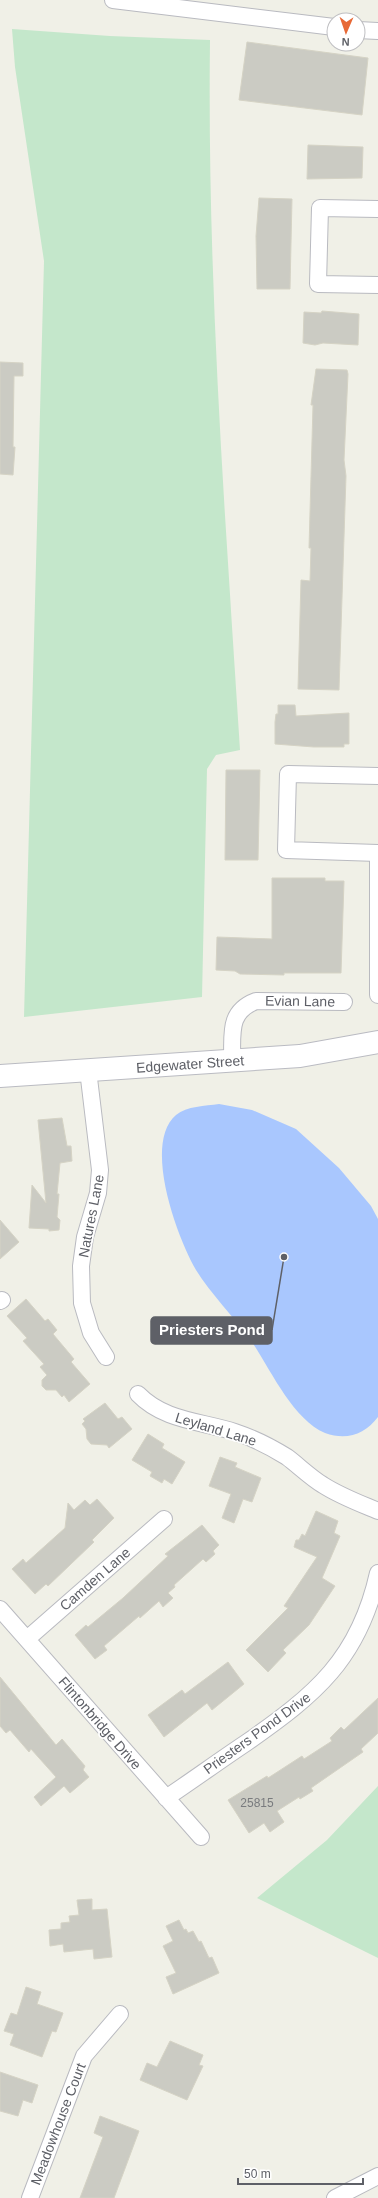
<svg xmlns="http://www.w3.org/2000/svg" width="378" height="2198" font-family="Helvetica,sans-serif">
	<rect width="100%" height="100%" fill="#f0f0e7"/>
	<path fill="#c4e7cb" d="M 12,29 L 110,36 L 210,40 C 207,277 225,514 240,750 L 216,755 L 207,769 L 202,997 L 24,1017 L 44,261 L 15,67 Z
		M 378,1786 L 378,1958 L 257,1898 L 327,1840 Z"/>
	<path fill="#a9c7fe" d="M 219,1104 L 252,1110 L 296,1129 L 339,1168 L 371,1206 L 378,1219 L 378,1417 C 365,1434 347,1441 325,1433 C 292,1419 270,1368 250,1339 C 233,1316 211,1294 196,1270 C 178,1239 142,1144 176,1115 C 187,1106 205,1106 219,1104 Z"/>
	<path fill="#cbcbc3" stroke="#d5d3c5" d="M 247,42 L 368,58 L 362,115 L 239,100 Z
		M 308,145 L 363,147 L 362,178 L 307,179 Z
		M 259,198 L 292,199 L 290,289 L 257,289 L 256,236 Z
		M 322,311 L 359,314 L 358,345 L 323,343 L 315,345 L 303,343 L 304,312 L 321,313 Z
		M 0,362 L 23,363 L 23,376 L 14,376 L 13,447 L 15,447 L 13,475 L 0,474 Z
		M 316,369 L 347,370 L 348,374 L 344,460 L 346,476 L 339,690 L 298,689 L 301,580 L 310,581 L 311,548 L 309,548 L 313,405 L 311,405 Z
		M 278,705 L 295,705 L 296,716 L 349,713 L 349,744 L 344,744 L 344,747 L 314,747 L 275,744 L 275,722 L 276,714 L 278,714 Z
		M 226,770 L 260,770 L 258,860 L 225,860 Z
		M 272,878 L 325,878 L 325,881 L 344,881 L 341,973 L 284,973 L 284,975 L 240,974 L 235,971 L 216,970 L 217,937 L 272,939 Z
		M 62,1118 L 67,1146 L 71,1146 L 72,1161 L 60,1163 L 57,1194 L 59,1194 L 57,1217 L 60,1220 L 59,1230 L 49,1231 L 49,1229 L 29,1228 L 32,1185 L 46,1203 L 38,1120 Z
		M 0,1220 L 19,1242 L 0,1259 Z
		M 26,1299 L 45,1321 L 48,1319 L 57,1330 L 53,1334 L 74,1359 L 71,1362 L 90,1384 L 69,1402 L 64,1395 L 62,1397 L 56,1390 L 46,1390 L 42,1386 L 42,1380 L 47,1375 L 40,1367 L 44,1364 L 23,1341 L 27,1338 L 7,1316 Z
		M 105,1403 L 118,1419 L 122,1417 L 132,1429 L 109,1448 L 107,1445 L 91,1444 L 87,1439 L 86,1429 L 82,1424 L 85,1421 L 83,1419 Z
		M 148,1434 L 164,1444 L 162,1448 L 185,1462 L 172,1484 L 164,1479 L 162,1483 L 150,1476 L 152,1472 L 132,1460 Z
		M 220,1457 L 237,1463 L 235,1467 L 261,1478 L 252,1502 L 243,1499 L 234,1523 L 222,1518 L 231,1494 L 209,1486 Z
		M 97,1499 L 114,1518 L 92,1540 L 94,1542 L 48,1586 L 46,1584 L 35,1594 L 12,1569 L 23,1559 L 26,1563 L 65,1528 L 68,1503 L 74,1510 L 85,1500 L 90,1505 Z
		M 316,1511 L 338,1521 L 334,1533 L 340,1536 L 322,1578 L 335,1586 L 309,1625 L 283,1650 L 286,1653 L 268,1672 L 246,1650 L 288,1608 L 284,1606 L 317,1557 L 294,1547 L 296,1540 L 299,1540 L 302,1534 L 305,1536 Z
		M 202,1525 L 219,1545 L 213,1551 L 215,1554 L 206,1562 L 203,1559 L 174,1585 L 175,1587 L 168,1593 L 173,1598 L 163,1607 L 159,1601 L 140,1618 L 139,1616 L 104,1646 L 107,1650 L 95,1659 L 75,1635 L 86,1625 L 88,1627 L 123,1598 L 168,1556 L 165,1554 Z
		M 228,1662 L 244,1684 L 212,1710 L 207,1703 L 164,1737 L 148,1715 L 182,1690 L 185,1694 Z
		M 0,1677 L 56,1745 L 62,1739 L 85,1766 L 83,1770 L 89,1777 L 70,1793 L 64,1786 L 41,1806 L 34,1797 L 56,1777 L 31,1749 L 29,1752 L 10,1730 L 6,1733 L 0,1726 Z
		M 378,1698 L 378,1733 L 361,1749 L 363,1752 L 311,1788 L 313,1791 L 300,1799 L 299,1797 L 277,1811 L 284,1822 L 270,1832 L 264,1823 L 249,1833 L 228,1800 L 267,1776 L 268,1778 L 302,1756 L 304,1759 L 332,1741 L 330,1738 L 341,1727 L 344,1730 Z
		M 92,1899 L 92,1910 L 107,1909 L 112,1957 L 94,1959 L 93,1949 L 64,1952 L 63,1944 L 50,1946 L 49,1930 L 61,1929 L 61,1923 L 70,1922 L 69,1916 L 79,1915 L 77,1900 Z
		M 179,1920 L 184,1930 L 186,1929 L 188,1933 L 193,1931 L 199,1942 L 201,1941 L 209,1958 L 212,1957 L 219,1973 L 173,1994 L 166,1977 L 176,1973 L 163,1946 L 173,1941 L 166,1926 Z
		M 26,1987 L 41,1992 L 37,2004 L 63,2013 L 56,2032 L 52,2031 L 42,2057 L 10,2045 L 14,2034 L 4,2031 L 11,2013 L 17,2015 Z
		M 170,2041 L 203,2055 L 199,2065 L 203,2066 L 187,2100 L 140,2080 L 147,2063 L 157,2067 Z
		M 0,2072 L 38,2085 L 32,2103 L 23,2100 L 18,2116 L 0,2111 Z
		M 100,2116 L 139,2131 L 114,2198 L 80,2198 L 103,2137 L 94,2133 Z"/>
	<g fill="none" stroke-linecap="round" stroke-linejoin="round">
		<g stroke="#b9bac0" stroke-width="18">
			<path id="street" d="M 113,0 L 334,27
				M 358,30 L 378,31
				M 378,209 L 320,208 L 318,284 L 378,285
				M 378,776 L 288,774 L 286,850 L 378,853
				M 378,858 L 378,995
				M 232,1061 C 233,1035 227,1012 256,1001 L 344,1002
				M 88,1070 L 100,1170 L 98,1193 L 85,1237 L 81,1266 L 82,1303 L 91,1333 L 106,1357
				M 0,1301 L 2,1300
				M 138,1394 C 164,1421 201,1421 235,1432 C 253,1438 271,1447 287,1457 C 299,1466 310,1477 323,1485 C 340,1496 359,1503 378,1511
				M 0,1609 L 201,1837
				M 27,1639 L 164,1519
				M 166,1798 C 193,1780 219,1761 246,1743 C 315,1695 359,1659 378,1573
				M 30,2198 L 84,2056 L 120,2014
				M 335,2198 L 378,2176"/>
		</g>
		<g stroke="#babbc2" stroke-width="24">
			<path id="secondary" d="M 0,1076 L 300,1056 L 378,1042"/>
		</g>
		<use href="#street" stroke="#fff" stroke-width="16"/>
		<use href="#secondary" stroke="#fff" stroke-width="22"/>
	</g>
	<g text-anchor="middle" stroke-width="3.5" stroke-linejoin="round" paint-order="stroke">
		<g font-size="12" fill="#797b7e">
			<text x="257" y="1807">25815</text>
		</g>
		<g font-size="14" fill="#5e6067" stroke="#fff">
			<text transform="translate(300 1001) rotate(1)" y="5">Evian Lane</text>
			<text transform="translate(190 1064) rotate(-4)" y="5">Edgewater Street</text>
			<text transform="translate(91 1216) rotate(-79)" y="5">Natures Lane</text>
			<text transform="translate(216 1429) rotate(17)" y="5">Leyland Lane</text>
			<text transform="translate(95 1579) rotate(-41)" y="5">Camden Lane</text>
			<text transform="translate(100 1723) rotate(49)" y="5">Flintonbridge Drive</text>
			<text transform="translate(257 1733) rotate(-36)" y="5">Priesters Pond Drive</text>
			<text transform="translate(58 2124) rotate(-69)" y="5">Meadowhouse Court</text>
		</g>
	</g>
	<path fill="none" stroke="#5e6067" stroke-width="1.5" d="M284 1257L272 1330"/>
	<circle fill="#5e6067" stroke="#fff" stroke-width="1.5" cx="284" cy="1257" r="4"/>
	<rect fill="#5e6067" stroke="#5e6067" stroke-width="1.5" x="151" y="1317" width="121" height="27" rx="4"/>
	<g font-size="15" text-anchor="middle" font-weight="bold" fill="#fff">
		<text x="212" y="1335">Priesters Pond</text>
	</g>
	<g transform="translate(346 32) rotate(182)"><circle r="19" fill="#ffffff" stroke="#bfbfc2"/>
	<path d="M0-3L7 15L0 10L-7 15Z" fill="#e76936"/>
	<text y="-6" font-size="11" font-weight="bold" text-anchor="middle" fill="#5e6067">N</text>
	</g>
	<path d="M238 2178v6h125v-6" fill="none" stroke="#5e6067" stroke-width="2"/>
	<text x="244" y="2178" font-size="12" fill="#5e6067" stroke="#ffffff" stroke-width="3" paint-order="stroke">50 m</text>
</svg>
